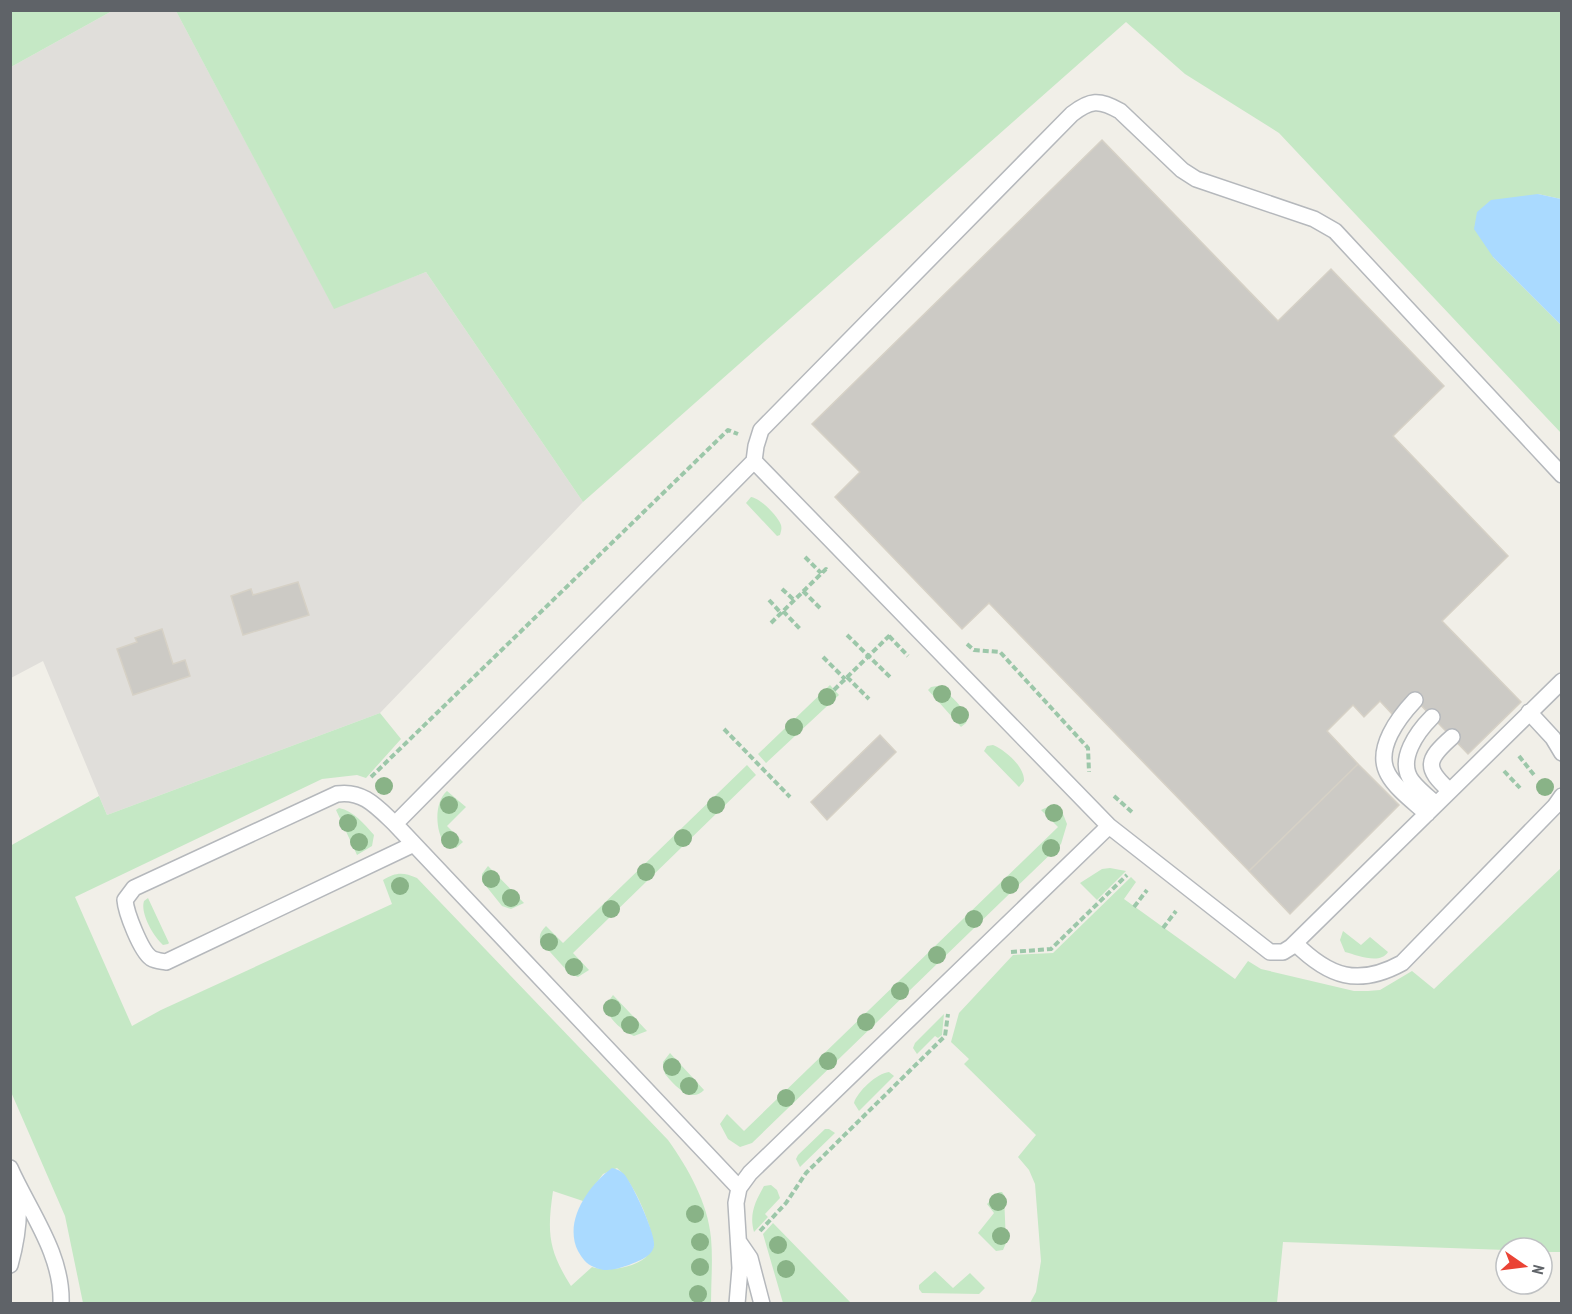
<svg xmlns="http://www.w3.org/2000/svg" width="1572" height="1314" font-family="'PT Sans Narrow',sans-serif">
	<rect width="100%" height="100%" fill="#f1efe8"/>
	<path fill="#e0deda" d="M 112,11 L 176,11 L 334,308 L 426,272 L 583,502 L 380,713 L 107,815 L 43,661 L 11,678 L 11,67 Z"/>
	<path fill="#c5e8c5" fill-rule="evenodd" d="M 11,10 L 112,10 L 112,11 L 11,67 Z
		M 176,11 L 1561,11 L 1561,199 L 1538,194 L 1493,257 L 1561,325 L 1561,433 L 1279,133 L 1185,74 L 1126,22 L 583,502 L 426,272 L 334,309 Z
		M 751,497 C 760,498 778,516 781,525 C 782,529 781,531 780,535 L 777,536 L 746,503 Z
		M 830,685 L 839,695 L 766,763 L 758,754 Z
		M 937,686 C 948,692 964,707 967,719 L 966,723 L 961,727 L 928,690 L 931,687 Z
		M 380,713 L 401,739 L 366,778 L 357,775 L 322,779 L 75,897 L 132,1026 L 161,1010 L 392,904 L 383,880 C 396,872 403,872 417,878 L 668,1140 C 688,1168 708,1203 711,1238 C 713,1260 711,1282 711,1303 L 83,1303 L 65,1216 L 11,1092 L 10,846 L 99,796 L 107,815 ZM 617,1168 C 634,1182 651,1223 654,1246 C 651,1249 648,1255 645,1258 C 632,1268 607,1272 592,1267 L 571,1286 C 548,1250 547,1232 553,1191 L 583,1201 L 603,1174 Z
		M 993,745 C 1005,750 1025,767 1024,781 L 1019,787 L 984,751 L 987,746 Z
		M 747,765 L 756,775 L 573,953 L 589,970 L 578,977 L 570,974 L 541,942 C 538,936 541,931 546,926 L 563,943 Z
		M 447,791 L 466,807 L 447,826 L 463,842 L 456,848 L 445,844 C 435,831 434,802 447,791 Z
		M 1052,805 L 1063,814 L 1067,824 L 1061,844 L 752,1143 L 740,1147 L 728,1139 L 720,1124 L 727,1114 L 744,1131 L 1058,827 L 1041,810 Z
		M 339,808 C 354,811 364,824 374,835 L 372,846 L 357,855 L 336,810 Z
		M 488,866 L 524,903 L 511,909 L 502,906 L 482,881 L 482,874 Z
		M 1110,868 L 1126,871 L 1097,900 L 1080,883 L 1102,869 Z
		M 1561,868 L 1561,1252 L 1542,1252 L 1542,1248 L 1506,1248 L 1506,1250 L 1283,1242 L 1277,1303 L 1030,1303 L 1036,1292 L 1041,1261 L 1035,1184 L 1029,1170 L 1018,1157 L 1036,1135 L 964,1064 L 969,1059 L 951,1042 L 959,1013 L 1013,955 L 1053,953 L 1131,877 L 1136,882 L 1124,899 L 1235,979 L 1248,961 L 1261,969 L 1354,991 L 1368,991 L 1380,990 L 1412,971 L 1434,989 Z
		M 148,898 L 169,943 L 168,944 L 163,945 C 153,936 140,913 144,901 Z
		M 1343,931 L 1361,945 L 1370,937 L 1388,952 C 1380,965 1357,955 1345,952 L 1340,940 Z
		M 613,995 L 647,1031 L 634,1036 C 622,1031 608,1018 605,1006 Z
		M 944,1014 L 942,1035 L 938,1038 L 935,1036 L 917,1054 L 913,1048 L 915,1043 Z
		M 670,1053 L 704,1090 C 691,1104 674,1085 665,1074 L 663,1062 Z
		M 889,1072 L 894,1076 L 859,1111 L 854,1103 C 857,1092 877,1073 889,1072 Z
		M 825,1129 L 829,1129 L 835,1133 L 800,1167 L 796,1159 L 798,1155 Z
		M 771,1185 L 777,1190 L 780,1198 L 765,1214 L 768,1217 L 754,1232 C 749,1214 755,1202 764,1186 Z
		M 999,1192 L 1002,1192 L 1004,1195 L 1006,1243 L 1003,1250 L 996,1251 L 978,1233 L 994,1213 L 987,1204 Z
		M 773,1223 L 851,1303 L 783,1303 L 763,1234 Z
		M 935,1271 L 953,1288 L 970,1273 L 985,1288 L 979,1294 L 922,1293 L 919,1289 L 919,1285 Z"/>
	<path fill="#aadaff" d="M 1538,194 L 1561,199 L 1561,325 L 1493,257 L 1474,229 L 1477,212 L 1491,200 Z
		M 612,1168 C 617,1169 621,1171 624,1174 C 632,1183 656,1234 654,1246 C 652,1257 638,1261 629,1265 C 617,1269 606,1273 594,1267 C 586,1264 582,1258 578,1251 C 563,1221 589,1185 612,1168 Z"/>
	<path fill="#cccac5" stroke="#d6d1c6" stroke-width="1.5" d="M 1102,140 L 1278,321 L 1331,269 L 1444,386 L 1393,436 L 1508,556 L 1442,621 L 1521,702 L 1468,754 L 1411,695 L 1392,714 L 1380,701 L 1364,717 L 1353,705 L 1327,731 L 1358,764 L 1249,871 L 989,603 L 962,629 L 835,497 L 860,472 L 812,424 Z
		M 298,582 L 309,615 L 243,635 L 231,596 L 251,589 L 253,595 Z
		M 162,629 L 173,664 L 185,660 L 190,676 L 133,695 L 117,649 L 137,642 L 135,638 Z
		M 880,735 L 896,752 L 827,820 L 811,802 Z
		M 1358,764 L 1399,805 L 1290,914 L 1249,871 Z"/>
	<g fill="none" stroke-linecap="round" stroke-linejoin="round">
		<g stroke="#b5b8bc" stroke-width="18">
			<path id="service" d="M 754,461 L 1109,826 L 1270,952 L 1283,952 L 1291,947 L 1562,681
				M 1415,700 C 1399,717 1374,749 1388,774 C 1396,789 1414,802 1427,814
				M 1529,712 L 1553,738 L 1562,753
				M 1432,717 C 1418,731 1396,760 1412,781 C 1418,789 1428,797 1436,804
				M 1450,791 C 1424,768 1426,760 1452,737
				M 395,824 C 377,807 363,790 337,794 L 134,888 L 125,900 C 126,913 141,951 151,958 C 156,961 161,961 166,962 L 414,844
				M 1295,943 C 1329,977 1358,987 1402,963 L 1555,806 L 1562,796
				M 10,1168 C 29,1211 63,1254 61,1304
				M 739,1188 L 395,824 L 754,461 L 756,446 L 761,430 L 1072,114 C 1090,100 1099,99 1120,111 L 1182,170 L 1196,179 L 1314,219 L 1335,231 L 1562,475
				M 739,1242 L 750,1258 L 762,1304
				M 10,1265 C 17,1240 21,1216 17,1189
				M 737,1304 L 740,1268 L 736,1203 L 739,1188 L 750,1173 L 1109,826"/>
		</g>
		<path stroke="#9cc7a9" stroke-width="4" stroke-dasharray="6 3" stroke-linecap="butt" d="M 805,557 L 821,573
			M 782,589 L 794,600
			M 803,591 L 822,610
			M 769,600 L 781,613
			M 783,611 L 801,630
			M 771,623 L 826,569 L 828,571
			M 847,635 L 890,677
			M 889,636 L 908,656
			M 967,644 L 974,650 L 1000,652 L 1088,748 L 1089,772
			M 823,657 L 845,679
			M 847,677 L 869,699
			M 834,690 L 890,635
			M 724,729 L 790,797
			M 1519,756 L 1534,775
			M 1504,771 L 1520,788
			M 371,777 L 728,430 L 738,434
			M 1114,796 L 1133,813
			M 1134,907 L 1147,890
			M 1163,928 L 1176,911
			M 1011,952 L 1051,949 L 1127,875
			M 760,1231 L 786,1203 L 806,1173 L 945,1036 L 948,1014"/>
		<use href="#service" stroke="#fff" stroke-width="15"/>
	</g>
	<g fill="#89b387">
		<circle cx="942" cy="694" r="9"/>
		<circle cx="827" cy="697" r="9"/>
		<circle cx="960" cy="715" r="9"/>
		<circle cx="794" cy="727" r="9"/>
		<circle cx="384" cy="786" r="9"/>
		<circle cx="1545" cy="787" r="9"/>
		<circle cx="449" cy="805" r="9"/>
		<circle cx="716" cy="805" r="9"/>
		<circle cx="1054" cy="813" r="9"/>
		<circle cx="348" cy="823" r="9"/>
		<circle cx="683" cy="838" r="9"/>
		<circle cx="450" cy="840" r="9"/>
		<circle cx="359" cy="842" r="9"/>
		<circle cx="1051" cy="848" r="9"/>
		<circle cx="646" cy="872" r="9"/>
		<circle cx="491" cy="879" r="9"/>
		<circle cx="1010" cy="885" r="9"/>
		<circle cx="400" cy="886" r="9"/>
		<circle cx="511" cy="898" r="9"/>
		<circle cx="611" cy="909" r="9"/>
		<circle cx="974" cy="919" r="9"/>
		<circle cx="549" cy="942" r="9"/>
		<circle cx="937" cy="955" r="9"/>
		<circle cx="574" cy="967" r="9"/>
		<circle cx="900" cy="991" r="9"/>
		<circle cx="612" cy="1008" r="9"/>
		<circle cx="866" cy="1022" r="9"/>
		<circle cx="630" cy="1025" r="9"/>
		<circle cx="828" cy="1061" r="9"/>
		<circle cx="672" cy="1067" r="9"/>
		<circle cx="689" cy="1086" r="9"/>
		<circle cx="786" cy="1098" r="9"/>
		<circle cx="998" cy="1202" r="9"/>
		<circle cx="695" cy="1214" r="9"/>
		<circle cx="1001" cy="1236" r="9"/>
		<circle cx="700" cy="1242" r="9"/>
		<circle cx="778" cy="1245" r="9"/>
		<circle cx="700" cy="1267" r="9"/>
		<circle cx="786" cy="1269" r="9"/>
		<circle cx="698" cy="1294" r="9"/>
	</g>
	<rect width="1572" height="1314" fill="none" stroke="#5f6368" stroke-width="24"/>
	<g transform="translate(1524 1266) rotate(104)"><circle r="28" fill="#ffffff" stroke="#bfc1c3" stroke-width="1.5"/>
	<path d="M0-4.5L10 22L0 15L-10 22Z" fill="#ea4335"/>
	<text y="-9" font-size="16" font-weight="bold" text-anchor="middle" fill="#5f6368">N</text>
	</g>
</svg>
